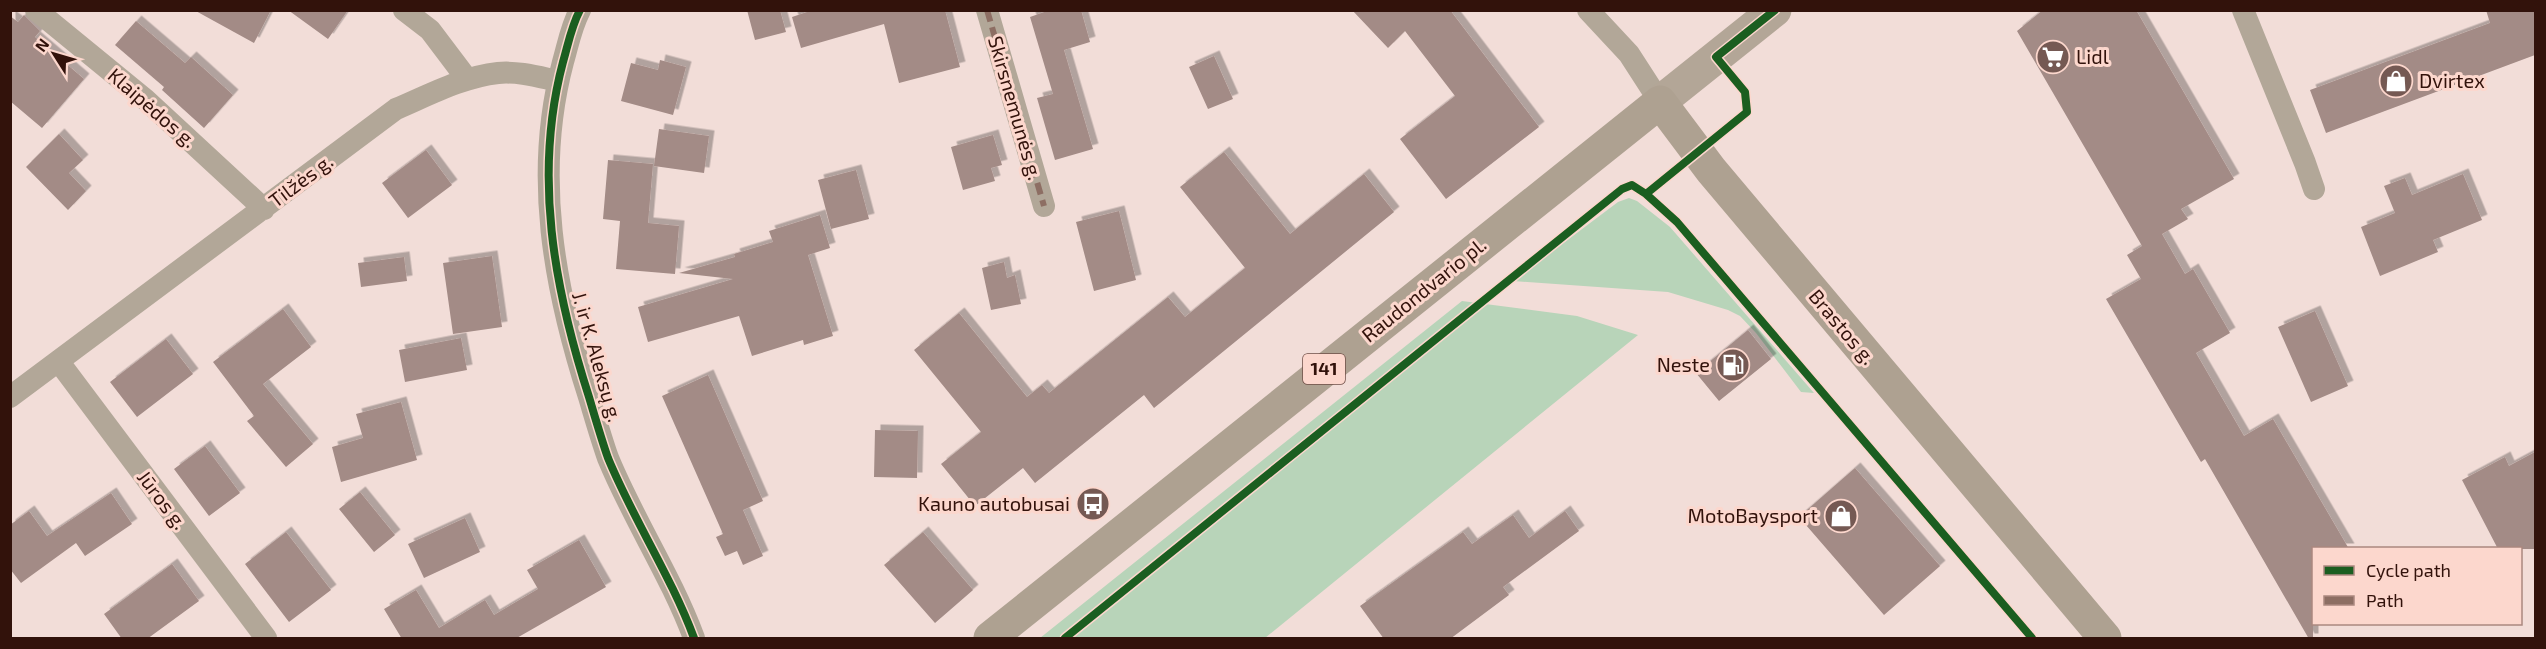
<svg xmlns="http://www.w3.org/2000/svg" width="2546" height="649" font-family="'Exo 2',sans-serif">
	<defs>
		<filter id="shadow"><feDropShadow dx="5.5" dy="-5.5" stdDeviation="0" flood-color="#0004"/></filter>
	</defs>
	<rect width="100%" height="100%" fill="#f2ddd8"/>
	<path fill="#b8d4b9" d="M 1629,198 L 1637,201 L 1670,227 L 1814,393 L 1801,392 L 1756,333 L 1740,316 L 1728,310 L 1668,292 L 1513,281 L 1618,202 Z
		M 1462,301 L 1577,316 L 1638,335 L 1265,638 L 1040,638 Z"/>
	<path fill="#a38b86" filter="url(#shadow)" d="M 194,10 L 271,10 L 254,43 Z
		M 288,10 L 348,10 L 328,39 Z
		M 747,10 L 780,10 L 786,32 L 755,40 Z
		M 813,10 L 945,10 L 960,67 L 899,83 L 884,24 L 801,48 L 792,17 Z
		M 1050,10 L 1081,10 L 1090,42 L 1064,50 L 1093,149 L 1055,160 L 1037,98 L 1053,94 L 1030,17 Z
		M 1352,10 L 1450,10 L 1539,127 L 1446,199 L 1400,139 L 1455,96 L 1405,31 L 1388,48 Z
		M 2043,10 L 2136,10 L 2234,179 L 2181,209 L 2188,219 L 2162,234 L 2185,274 L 2193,269 L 2230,333 L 2196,353 L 2244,436 L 2273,419 L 2349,549 L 2313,549 L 2313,639 L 2309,639 L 2205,459 L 2201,462 L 2106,299 L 2141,279 L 2127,255 L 2142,246 L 2017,31 Z
		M 2486,10 L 2535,10 L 2535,55 L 2326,133 L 2310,90 L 2490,23 Z
		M 24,15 L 40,31 L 35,37 L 84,79 L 42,128 L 10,101 L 10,16 L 18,22 Z
		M 136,21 L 185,63 L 191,57 L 233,95 L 204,128 L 162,90 L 164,87 L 115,45 Z
		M 1214,56 L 1233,99 L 1208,109 L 1189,67 Z
		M 660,60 L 686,67 L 673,115 L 621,101 L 631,63 L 658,70 Z
		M 659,129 L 709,136 L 704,173 L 654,166 Z
		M 59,134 L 83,160 L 69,173 L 86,191 L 68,210 L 26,167 Z
		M 993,135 L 1002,165 L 991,168 L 995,181 L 963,190 L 951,147 Z
		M 426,150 L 452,185 L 408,218 L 382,183 Z
		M 1224,152 L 1290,234 L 1364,174 L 1394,212 L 1154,408 L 1144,395 L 1035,483 L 1023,468 L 975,506 L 941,464 L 981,432 L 914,350 L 959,313 L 1027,397 L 1042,385 L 1049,393 L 1168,297 L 1185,317 L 1245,268 L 1180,187 Z
		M 608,160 L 653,164 L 648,223 L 679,226 L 675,274 L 616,269 L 620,221 L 603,219 Z
		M 856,170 L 869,219 L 831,229 L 818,180 Z
		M 2463,174 L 2482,220 L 2433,240 L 2438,252 L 2380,276 L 2361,227 L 2395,213 L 2384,186 L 2405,178 L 2412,195 Z
		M 1119,211 L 1136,280 L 1094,291 L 1076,222 Z
		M 820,215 L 830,248 L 808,255 L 833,336 L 804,345 L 803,340 L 752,356 L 739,316 L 648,342 L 638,307 L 733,279 L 679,273 L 735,257 L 734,254 L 773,242 L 769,231 Z
		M 492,256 L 502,327 L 453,334 L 443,263 Z
		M 404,257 L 407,281 L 361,287 L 358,263 Z
		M 1004,262 L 1007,278 L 1015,275 L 1021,304 L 991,310 L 982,268 Z
		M 283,309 L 311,347 L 263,384 L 313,444 L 286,467 L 247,421 L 254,416 L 213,362 Z
		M 2315,311 L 2348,386 L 2311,402 L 2278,327 Z
		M 1748,330 L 1771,359 L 1719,401 L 1696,373 Z
		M 461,338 L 467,370 L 405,382 L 399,350 Z
		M 166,339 L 193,374 L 137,417 L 110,382 Z
		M 708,375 L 763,501 L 743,510 L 763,556 L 743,565 L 737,551 L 725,556 L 716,537 L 723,534 L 662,396 Z
		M 401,402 L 417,460 L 341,482 L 332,447 L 363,438 L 356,414 Z
		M 875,430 L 918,431 L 917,478 L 874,477 Z
		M 205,446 L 240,493 L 209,516 L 174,469 Z
		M 2535,452 L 2535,549 L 2498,549 L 2462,480 L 2505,457 L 2509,466 Z
		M 1855,468 L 1940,566 L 1884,615 L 1799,517 Z
		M 360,492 L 395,535 L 374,552 L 339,509 Z
		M 111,493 L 132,524 L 85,556 L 76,543 L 21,583 L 10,569 L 10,525 L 29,511 L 47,536 Z
		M 1565,511 L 1579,531 L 1503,587 L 1509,595 L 1450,639 L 1384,639 L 1360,606 L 1463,532 L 1472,544 L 1513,515 L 1529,538 Z
		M 465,518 L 480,552 L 424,578 L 408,544 Z
		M 286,532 L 331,590 L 289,622 L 245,564 Z
		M 923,532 L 973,590 L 935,623 L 884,565 Z
		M 579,540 L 606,587 L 515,639 L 402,639 L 384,609 L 416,590 L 439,628 L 485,600 L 494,615 L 538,589 L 527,570 Z
		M 172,564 L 199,601 L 147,639 L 122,639 L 104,614 Z"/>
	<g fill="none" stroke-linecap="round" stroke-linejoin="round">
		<path stroke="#b2a798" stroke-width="22" d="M 36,10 L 146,100 L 264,209
			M 404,10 L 430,30 L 467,79
			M 580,10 C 571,27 568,45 563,62 C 533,175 554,288 589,397 C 595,417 601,438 608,458 C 633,519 671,576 694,638
			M 987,10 L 1044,206
			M 1588,10 L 1629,54 L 1660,102
			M 2243,10 L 2305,163 L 2314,189
			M 59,362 L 266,638
			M 10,397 L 396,109 C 429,95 462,77 498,73 C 518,71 539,77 558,81"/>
		<path stroke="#b3a697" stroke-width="33" d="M 1660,102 L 1775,10"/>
		<path stroke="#aea191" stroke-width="33" d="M 990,638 L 1660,102 L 1711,170 L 2105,638"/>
		<path stroke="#8d6e63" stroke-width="6" stroke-dasharray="12 6" stroke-linecap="butt" d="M 987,10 L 1044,206"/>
		<g stroke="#fcd7cd" stroke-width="11">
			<path id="cycleway" d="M 580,10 C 571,27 568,45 563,62 C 533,175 554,288 589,397 C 595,417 601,438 608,458 C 633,519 671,576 694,638
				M 1646,194 L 1747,112 L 1745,92 L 1716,57 L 1775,10
				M 1065,638 L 1622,189 L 1632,185 L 1646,194 L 1677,222 L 2032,638"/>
		</g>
		<use href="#cycleway" stroke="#1b5e20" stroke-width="8"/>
	</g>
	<defs>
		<g id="supermarket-disc" transform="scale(1.725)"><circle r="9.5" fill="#755953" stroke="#fcd7cd"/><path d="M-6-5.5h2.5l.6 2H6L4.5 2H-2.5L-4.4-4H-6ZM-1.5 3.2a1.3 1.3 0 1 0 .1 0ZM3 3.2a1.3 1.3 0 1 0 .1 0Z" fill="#fff"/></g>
		<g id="shop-disc" transform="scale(1.725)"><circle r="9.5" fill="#755953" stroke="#fcd7cd"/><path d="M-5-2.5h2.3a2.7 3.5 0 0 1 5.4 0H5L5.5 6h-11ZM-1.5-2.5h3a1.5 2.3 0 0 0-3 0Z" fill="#fff"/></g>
		<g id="fuel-disc" transform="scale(1.725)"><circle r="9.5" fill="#755953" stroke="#fcd7cd"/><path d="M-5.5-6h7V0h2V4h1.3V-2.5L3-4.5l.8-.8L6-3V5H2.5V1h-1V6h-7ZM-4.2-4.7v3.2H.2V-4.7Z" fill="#fff"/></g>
		<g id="bus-disc" transform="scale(1.725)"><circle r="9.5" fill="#755953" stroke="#fcd7cd"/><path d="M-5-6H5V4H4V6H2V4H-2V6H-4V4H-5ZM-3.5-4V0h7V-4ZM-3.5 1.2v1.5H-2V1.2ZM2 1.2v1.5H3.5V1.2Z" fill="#fff"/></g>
	</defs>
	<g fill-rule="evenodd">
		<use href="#supermarket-disc" x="2053" y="57"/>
		<use href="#shop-disc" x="2396" y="81"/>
		<use href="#fuel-disc" x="1733" y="365"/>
		<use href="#bus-disc" x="1093" y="504"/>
		<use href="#shop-disc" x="1841" y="516"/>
	</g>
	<g text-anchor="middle" stroke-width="6" stroke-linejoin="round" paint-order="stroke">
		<rect fill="#fcd7cd" stroke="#6f4d45" stroke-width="1.5" x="1303" y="354" width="42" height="30" rx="4.5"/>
		<g font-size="18" font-weight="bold" fill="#32120b">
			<text x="1324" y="375">141</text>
		</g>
		<g font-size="20" fill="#32120b" stroke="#fcd7cd" text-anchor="end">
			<text x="2076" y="64" text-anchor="start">Lidl</text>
			<text x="2419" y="88" text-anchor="start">Dvirtex</text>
			<text x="1710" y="372">Neste</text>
			<text x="1070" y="511">Kauno autobusai</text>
			<text x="1818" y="523">MotoBaysport</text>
		</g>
		<g font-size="20" fill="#32120b" stroke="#fcd7cd">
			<text transform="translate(152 108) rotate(41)" y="7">Klaipėdos g.</text>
			<text transform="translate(1015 108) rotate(74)" y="7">Skirsnemunės g.</text>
			<text transform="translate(301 181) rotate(-37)" y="7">Tilžės g.</text>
			<text transform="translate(1424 290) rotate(-39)" y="7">Raudondvario pl.</text>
			<text transform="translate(1842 327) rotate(50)" y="7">Brastos g.</text>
			<text transform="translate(597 357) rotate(74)" y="7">J. ir K. Aleksų g.</text>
			<text transform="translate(162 500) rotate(53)" y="7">Jūros g.</text>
		</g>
	</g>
	<rect width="2546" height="649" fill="none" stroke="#32120b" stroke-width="24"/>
	<rect x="2312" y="547" width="210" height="78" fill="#fcd7cd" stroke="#ab887f" stroke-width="1.5"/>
	<rect x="2324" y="566" width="30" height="9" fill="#1b5e20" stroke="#ab887f" stroke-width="1.5"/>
	<text x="2366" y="577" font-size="18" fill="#32120b">Cycle path</text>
	<rect x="2324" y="596" width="30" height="9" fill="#8d6e63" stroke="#ab887f" stroke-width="1.5"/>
	<text x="2366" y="607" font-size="18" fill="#32120b">Path</text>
	<g transform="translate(54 54) rotate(307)" stroke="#fcd7cd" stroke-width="4.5" paint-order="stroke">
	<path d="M0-4.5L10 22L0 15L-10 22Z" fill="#32120b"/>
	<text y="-9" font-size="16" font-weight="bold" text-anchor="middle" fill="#32120b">N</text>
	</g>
</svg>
